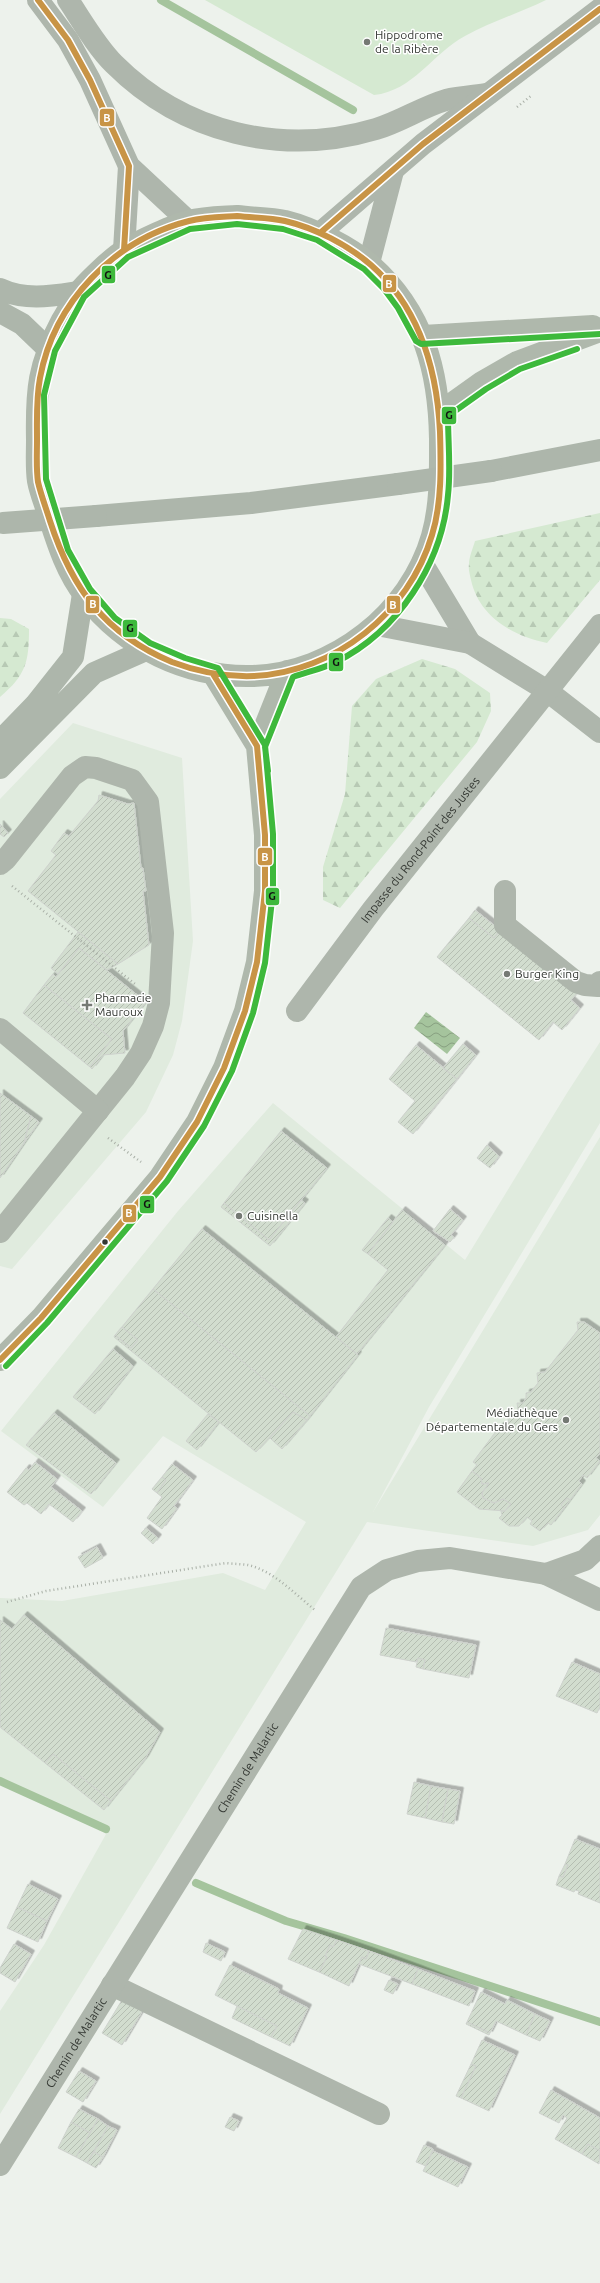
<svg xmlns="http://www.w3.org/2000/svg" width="600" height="2283" font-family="Ubuntu,sans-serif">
	<defs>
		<pattern id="forest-firs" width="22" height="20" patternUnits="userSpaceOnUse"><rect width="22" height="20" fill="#d5e9d1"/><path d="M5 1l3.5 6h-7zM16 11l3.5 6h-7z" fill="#b7c9b4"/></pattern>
		<pattern id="water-waves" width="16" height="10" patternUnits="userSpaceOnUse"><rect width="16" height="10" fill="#a5c49d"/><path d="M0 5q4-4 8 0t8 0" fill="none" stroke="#87a081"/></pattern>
		<pattern id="building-hatch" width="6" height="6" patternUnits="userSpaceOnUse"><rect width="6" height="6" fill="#d2ddcf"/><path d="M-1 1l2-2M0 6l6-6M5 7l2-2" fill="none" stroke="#b5beb2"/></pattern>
		<filter id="shadow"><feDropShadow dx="3.5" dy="-3.5" stdDeviation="0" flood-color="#0004"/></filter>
	</defs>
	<rect width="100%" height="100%" fill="#edf2ec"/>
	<path fill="#e0ebde" d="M 73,723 L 182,758 L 193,941 L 182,1021 L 173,1055 L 146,1112 L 12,1269 L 0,1266 L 0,799 Z
		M 600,1042 L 600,1123 L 429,1407 L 373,1512 L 600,1137 L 600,1515 L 588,1530 L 533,1546 L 367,1522 L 0,2114 L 0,2011 L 44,1945 L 110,1827 L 0,1778 L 0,1598 L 62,1601 L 223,1573 L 265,1590 L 306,1522 L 163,1436 L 103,1507 L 1,1431 L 178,1211 L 273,1103 L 465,1260 L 567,1093 Z"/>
	<path fill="url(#forest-firs)" d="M 600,513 L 600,580 L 547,643 C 512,636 479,616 471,580 C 470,575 468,569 469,564 C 469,557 473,548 475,541 Z
		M 0,618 L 11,619 L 29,629 C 29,662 26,675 0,697 Z
		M 422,659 L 455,669 L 490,693 L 491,711 L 477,742 L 340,908 L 323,900 L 323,867 L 345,794 L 352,706 L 376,679 Z"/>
	<path fill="#d5e9d1" d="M 205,0 L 546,0 C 519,13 491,22 465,36 C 432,54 413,91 374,95 Z"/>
	<path fill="url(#water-waves)" d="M 426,1012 L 460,1038 L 447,1054 L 414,1028 Z"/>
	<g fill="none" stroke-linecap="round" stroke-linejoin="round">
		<path stroke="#a5c49d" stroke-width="8" d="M 161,0 L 353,110
			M 0,1781 L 106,1829
			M 196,1883 L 286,1921 L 344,1938 L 600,2022"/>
	</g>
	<path fill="url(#building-hatch)" stroke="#ced2cd" filter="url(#shadow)" d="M 99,795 L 128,804 L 134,803 L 141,868 L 143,868 L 146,891 L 143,891 L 149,945 L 118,964 L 28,891 L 56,855 L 51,851 L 64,833 L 69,836 L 98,801 Z
		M 0,824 L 8,833 L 4,837 L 0,834 Z
		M 475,910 L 500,930 L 494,938 L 469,918 Z
		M 469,918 L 494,938 L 500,930 L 578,992 L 571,1000 L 580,1008 L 562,1030 L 553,1022 L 539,1040 L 437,957 Z
		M 78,932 L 118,964 L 107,970 L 79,948 L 58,974 L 51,968 Z
		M 79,948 L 146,1002 L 123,1031 L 125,1053 L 103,1055 L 92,1069 L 90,1067 L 112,1039 L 44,985 L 53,974 L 56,977 Z
		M 44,985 L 112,1039 L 90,1067 L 23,1013 Z
		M 463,1044 L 476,1055 L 457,1079 L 443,1068 Z
		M 416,1045 L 457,1079 L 413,1134 L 398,1122 L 415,1101 L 389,1079 Z
		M 0,1093 L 31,1116 L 24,1143 L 0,1178 Z
		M 31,1116 L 39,1122 L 24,1143 Z
		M 281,1131 L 327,1168 L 269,1240 L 224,1203 Z
		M 487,1145 L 499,1156 L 490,1168 L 477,1158 Z
		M 301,1200 L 305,1203 L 270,1246 L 221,1207 L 224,1203 L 269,1240 Z
		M 450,1209 L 463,1220 L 451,1235 L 454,1237 L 450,1242 L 433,1231 Z
		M 402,1210 L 445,1245 L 357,1354 L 336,1337 L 388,1270 L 368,1254 Z
		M 388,1218 L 393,1222 L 368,1254 L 362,1250 Z
		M 202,1229 L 358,1355 L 310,1416 L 153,1289 Z
		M 153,1289 L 310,1416 L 307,1420 L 293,1412 L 256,1452 L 114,1337 L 115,1335 L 131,1348 L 138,1340 L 122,1327 Z
		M 577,1322 L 584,1322 L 600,1333 L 600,1454 L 596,1458 L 600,1461 L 587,1478 L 583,1475 L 579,1481 L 582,1484 L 570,1500 L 567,1498 L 561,1505 L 564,1508 L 551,1525 L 548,1523 L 540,1531 L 530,1524 L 532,1521 L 527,1517 L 519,1526 L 509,1526 L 499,1518 L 502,1515 L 501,1511 L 505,1511 L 511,1504 L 503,1499 L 494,1503 L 483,1498 L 482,1493 L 489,1483 L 482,1484 L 481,1478 L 472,1471 L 477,1465 L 473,1462 L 500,1426 L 506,1426 L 509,1422 L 507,1416 L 514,1415 L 518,1410 L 517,1403 L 523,1403 L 526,1398 L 526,1393 L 531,1392 L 538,1383 L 537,1373 L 545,1372 L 578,1330 Z
		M 122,1327 L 138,1340 L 131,1348 L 115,1335 Z
		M 113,1349 L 133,1366 L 95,1414 L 73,1397 Z
		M 293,1412 L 307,1420 L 282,1449 L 270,1438 Z
		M 54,1413 L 116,1463 L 91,1494 L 26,1445 Z
		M 208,1414 L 219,1422 L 197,1450 L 186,1441 Z
		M 35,1462 L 57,1479 L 51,1487 L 82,1511 L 73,1522 L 49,1504 L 41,1514 L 27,1503 L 24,1505 L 7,1492 L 26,1468 L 29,1470 Z
		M 172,1464 L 193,1480 L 174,1506 L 177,1508 L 162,1529 L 147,1518 L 162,1497 L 157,1493 L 166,1480 L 162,1477 Z
		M 472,1471 L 481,1478 L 482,1484 L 489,1483 L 482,1493 L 483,1498 L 494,1503 L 503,1499 L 511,1504 L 505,1511 L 479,1509 L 457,1492 Z
		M 162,1477 L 166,1480 L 157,1493 L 152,1489 Z
		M 567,1498 L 570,1500 L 564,1508 L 561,1505 Z
		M 146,1528 L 158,1538 L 153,1544 L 141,1533 Z
		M 97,1547 L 103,1558 L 85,1568 L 78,1557 Z
		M 24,1615 L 160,1732 L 145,1759 L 111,1801 L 53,1754 L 45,1763 L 0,1727 L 0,1620 L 12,1629 Z
		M 386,1628 L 476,1645 L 469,1678 L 423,1669 L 425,1660 L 418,1658 L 416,1662 L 380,1655 Z
		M 418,1658 L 425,1660 L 423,1669 L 416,1667 Z
		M 572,1662 L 600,1674 L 600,1707 L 597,1713 L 556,1696 Z
		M 53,1754 L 111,1801 L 104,1810 L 45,1763 Z
		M 414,1782 L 431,1786 L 425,1818 L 407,1814 Z
		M 431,1786 L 448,1789 L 442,1822 L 425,1818 Z
		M 448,1789 L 460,1791 L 454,1824 L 442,1822 Z
		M 575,1839 L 600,1849 L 600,1903 L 578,1894 L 579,1891 L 575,1890 L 574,1892 L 556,1885 L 559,1876 L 563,1877 L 568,1865 L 565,1864 Z
		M 565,1864 L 568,1865 L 563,1877 L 559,1876 Z
		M 28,1884 L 58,1899 L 47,1921 L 17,1907 Z
		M 17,1907 L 47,1921 L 38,1942 L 7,1928 Z
		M 303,1929 L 337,1940 L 333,1947 L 330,1945 L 325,1956 L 327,1957 L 319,1972 L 288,1959 Z
		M 337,1940 L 369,1951 L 366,1959 L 362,1957 L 349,1986 L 319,1972 L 327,1957 L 325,1956 L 330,1945 L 333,1947 Z
		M 206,1943 L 225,1952 L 221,1961 L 203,1952 Z
		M 14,1944 L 31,1954 L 15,1982 L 0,1973 L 0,1968 Z
		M 369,1951 L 418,1969 L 412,1984 L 359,1964 L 362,1957 L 366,1959 Z
		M 230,1965 L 279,1989 L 278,1993 L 308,2008 L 290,2046 L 271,2037 L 277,2026 L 215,1995 Z
		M 418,1969 L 475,1991 L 469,2006 L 412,1984 Z
		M 389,1980 L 398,1984 L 393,1994 L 384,1990 Z
		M 481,1992 L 505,2004 L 507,2000 L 535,2014 L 526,2035 L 496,2021 L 490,2033 L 467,2022 Z
		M 122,2000 L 143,2010 L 122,2045 L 102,2033 Z
		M 237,2006 L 277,2026 L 271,2037 L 232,2018 Z
		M 535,2014 L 550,2021 L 540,2041 L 526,2035 Z
		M 467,2022 L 490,2033 L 489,2035 L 466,2024 Z
		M 482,2040 L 515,2055 L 489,2111 L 461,2098 L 476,2066 L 471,2064 Z
		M 471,2064 L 476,2066 L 461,2098 L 456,2096 Z
		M 79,2071 L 96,2081 L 83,2102 L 66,2092 Z
		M 551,2090 L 600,2118 L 600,2151 L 588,2144 L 582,2154 L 555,2139 L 567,2118 L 563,2115 L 559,2123 L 539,2113 Z
		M 79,2109 L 98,2119 L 90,2133 L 71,2122 Z
		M 230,2117 L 239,2121 L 234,2131 L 225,2127 Z
		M 98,2119 L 108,2126 L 87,2163 L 76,2157 Z
		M 71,2122 L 90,2133 L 76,2157 L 58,2148 Z
		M 108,2126 L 117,2130 L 103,2157 L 94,2152 Z
		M 588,2144 L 600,2151 L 599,2164 L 582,2154 Z
		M 424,2145 L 433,2149 L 426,2166 L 416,2162 Z
		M 433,2151 L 468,2167 L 458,2187 L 423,2171 Z
		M 94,2152 L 103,2157 L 96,2168 L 87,2163 Z"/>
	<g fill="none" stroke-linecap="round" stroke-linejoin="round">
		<path stroke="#a8afa6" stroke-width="2.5" stroke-dasharray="1 3" stroke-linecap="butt" d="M 517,107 L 532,95
			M 12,886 L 135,984
			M 108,1138 L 141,1162
			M 7,1602 L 46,1591 L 226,1563 C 234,1564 241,1564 248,1565 C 274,1571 296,1595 316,1611"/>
		<g stroke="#aeb6ac" stroke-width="22">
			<path d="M 38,0 L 68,40 L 90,80 L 129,166 L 188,221"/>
			<path d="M 68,0 C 82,21 96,46 114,64 C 183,133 282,157 376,129 C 400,122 422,107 446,100 C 459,97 474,96 488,94"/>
			<path d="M 320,233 L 423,144 L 600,9"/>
			<path d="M 124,250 L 129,166"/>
			<path d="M 369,263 L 393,171"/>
			<path d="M 422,563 L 470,643"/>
			<path d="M 377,625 L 470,643 L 546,690 L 600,732"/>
			<path d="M 0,864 L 6,859 L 72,776 L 85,767 L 96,768 L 132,780 L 148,802 L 163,933 L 159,1003 L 153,1026 L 141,1053 L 125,1077 L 0,1232"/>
			<path d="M 505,891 L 505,925 L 576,982 L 585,985 L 598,986 L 600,982"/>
			<path id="s1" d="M 297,1011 L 373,909 L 600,625"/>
			<path d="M 0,1029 L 98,1111"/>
			<path d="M 546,1574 L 600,1600"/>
			<path d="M 112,1985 L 379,2114"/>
			<path id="s2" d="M 0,2165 L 361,1587 L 387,1570 L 418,1561 L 450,1558 L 546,1574 L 585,1560 L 600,1546"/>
		</g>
		<path stroke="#afb8ac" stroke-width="22" d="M 237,216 C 253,218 270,218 285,221 C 313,228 350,247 371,265 C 424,312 439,372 440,439 C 440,472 441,504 432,536 C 410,613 334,673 253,676 C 187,678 125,648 85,596 C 66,572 57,542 48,514 C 45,504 40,492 38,481 C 36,468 37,453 37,440 C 36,390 38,365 62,320 C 68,311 73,299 80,290 C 89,280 114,255 126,249 C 139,241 175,224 189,221 C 204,217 222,217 237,216 Z
			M 423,336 L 593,326
			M 440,412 L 482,382 L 517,362 L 600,331
			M 213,674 L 257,746
			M 0,1360 L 41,1318 L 160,1177 L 197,1122 L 224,1068 L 245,1011 L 257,962 L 265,891 L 265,835 L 257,746 L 287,671"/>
		<path stroke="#adb6ab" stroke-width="22" d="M 0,289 C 25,301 52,296 78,292
			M 0,312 L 22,324 L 47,348
			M 491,471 L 600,450
			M 96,516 L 251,503 L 398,484
			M 0,741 L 35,705 L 73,657 L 83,594
			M 0,768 L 94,673 L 146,650"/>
		<path stroke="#adb6ab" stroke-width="22" d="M 398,484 L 491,471
			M 3,523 L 96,516"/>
		<g stroke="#fff" stroke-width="9">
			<path id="bus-1" d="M 38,0 L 68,40 L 90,80 L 129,166 L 124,250
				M 237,216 C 253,218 269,217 285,221 C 315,228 348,245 371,265 C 420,308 437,369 440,432 C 441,466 442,503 432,535 C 409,613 335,672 254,676 C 226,677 198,672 172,662 C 105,634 72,589 50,521 C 46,508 41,495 38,482 C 36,468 37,454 37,440 C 37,419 36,399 40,378 C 54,302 114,240 189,221 C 205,217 221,217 237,216 Z
				M 320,233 L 423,144 L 600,9
				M 0,1360 L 41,1318 L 160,1177 L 197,1122 L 224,1068 L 245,1011 L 257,962 L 265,891 L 265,835 L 257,746 L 213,674"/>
		</g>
		<g stroke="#fff" stroke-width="9">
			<path id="bus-2" d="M 268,771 L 265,747 L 293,677 C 307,672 322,669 336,662 C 398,631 442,564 448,495 C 451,469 448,442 448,416 L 486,389 L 520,369 L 577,349
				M 6,1366 L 47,1323 L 167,1181 L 204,1126 L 232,1071 L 253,1013 L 265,963 L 273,891 L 273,834 L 265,745 L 218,668 L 185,658 L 150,643 L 115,618 L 90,589 L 68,550 L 46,479 L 44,395 L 55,351 L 84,297 L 128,257 L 190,229 L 237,224 L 283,229 L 317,240 L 364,269 L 384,289 L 398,308 L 416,341 L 421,344 L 600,334"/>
		</g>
		<use href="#bus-1" stroke="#c89446" stroke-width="6"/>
		<use href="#bus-2" stroke="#3eb93c" stroke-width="6"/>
	</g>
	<g fill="#757974" stroke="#fff" stroke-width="1.5">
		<circle cx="367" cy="42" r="4"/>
		<circle cx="507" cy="974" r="4"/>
		<path d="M85 999h4v4h4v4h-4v4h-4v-4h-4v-4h4z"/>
		<circle cx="239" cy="1216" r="4"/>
		<circle cx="566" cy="1420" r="4"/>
	</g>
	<circle fill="#343833" stroke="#fff" stroke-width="1.5" cx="105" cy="1242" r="3.5"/>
	<g text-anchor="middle" stroke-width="3" stroke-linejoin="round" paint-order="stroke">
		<g font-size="12" fill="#343833" stroke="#fff" text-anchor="start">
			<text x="375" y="39">Hippodrome<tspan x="375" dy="14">de la Ribère</tspan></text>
			<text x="515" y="978">Burger King</text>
			<text x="95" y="1002">Pharmacie<tspan x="95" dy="14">Mauroux</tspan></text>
			<text x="247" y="1220">Cuisinella</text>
			<text x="558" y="1417" text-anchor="end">Médiathèque<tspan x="558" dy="14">Départementale du Gers</tspan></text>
		</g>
		<g font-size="12" fill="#343833" stroke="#fff">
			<text dy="4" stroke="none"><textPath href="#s1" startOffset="203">Impasse du Rond-Point des Justes</textPath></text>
			<text dy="4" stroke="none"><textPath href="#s2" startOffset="468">Chemin de Malartic</textPath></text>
			<text dy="4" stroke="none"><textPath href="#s2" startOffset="144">Chemin de Malartic</textPath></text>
		</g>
	</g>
	<g stroke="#fff" stroke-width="1.5">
		<rect x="99" y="108" width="16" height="19" rx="4" fill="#c89446"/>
		<rect x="101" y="265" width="15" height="19" rx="4" fill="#3eb93c"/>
		<rect x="382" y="274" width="15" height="19" rx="4" fill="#c89446"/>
		<rect x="441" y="406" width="16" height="19" rx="4" fill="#3eb93c"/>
		<rect x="85" y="595" width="15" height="19" rx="4" fill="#c89446"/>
		<rect x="386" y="595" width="15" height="19" rx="4" fill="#c89446"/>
		<rect x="122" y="619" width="16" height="19" rx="4" fill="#3eb93c"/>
		<rect x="328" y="652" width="16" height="20" rx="4" fill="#3eb93c"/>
		<rect x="257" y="847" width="16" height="19" rx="4" fill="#c89446"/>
		<rect x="265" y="887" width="15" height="19" rx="4" fill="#3eb93c"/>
		<rect x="139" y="1195" width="16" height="19" rx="4" fill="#3eb93c"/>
		<rect x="122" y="1204" width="15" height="19" rx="4" fill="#c89446"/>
	</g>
	<g font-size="11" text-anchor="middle" font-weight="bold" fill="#fff">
		<text x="107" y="122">B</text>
		<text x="389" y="288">B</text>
		<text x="93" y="608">B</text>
		<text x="393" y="609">B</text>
		<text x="265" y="861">B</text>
		<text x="129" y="1217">B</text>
	</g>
	<g font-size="11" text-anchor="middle" font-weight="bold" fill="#111">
		<text x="108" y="279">G</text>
		<text x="449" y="419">G</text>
		<text x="130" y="632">G</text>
		<text x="336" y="666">G</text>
		<text x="272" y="900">G</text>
		<text x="147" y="1208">G</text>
	</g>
</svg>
